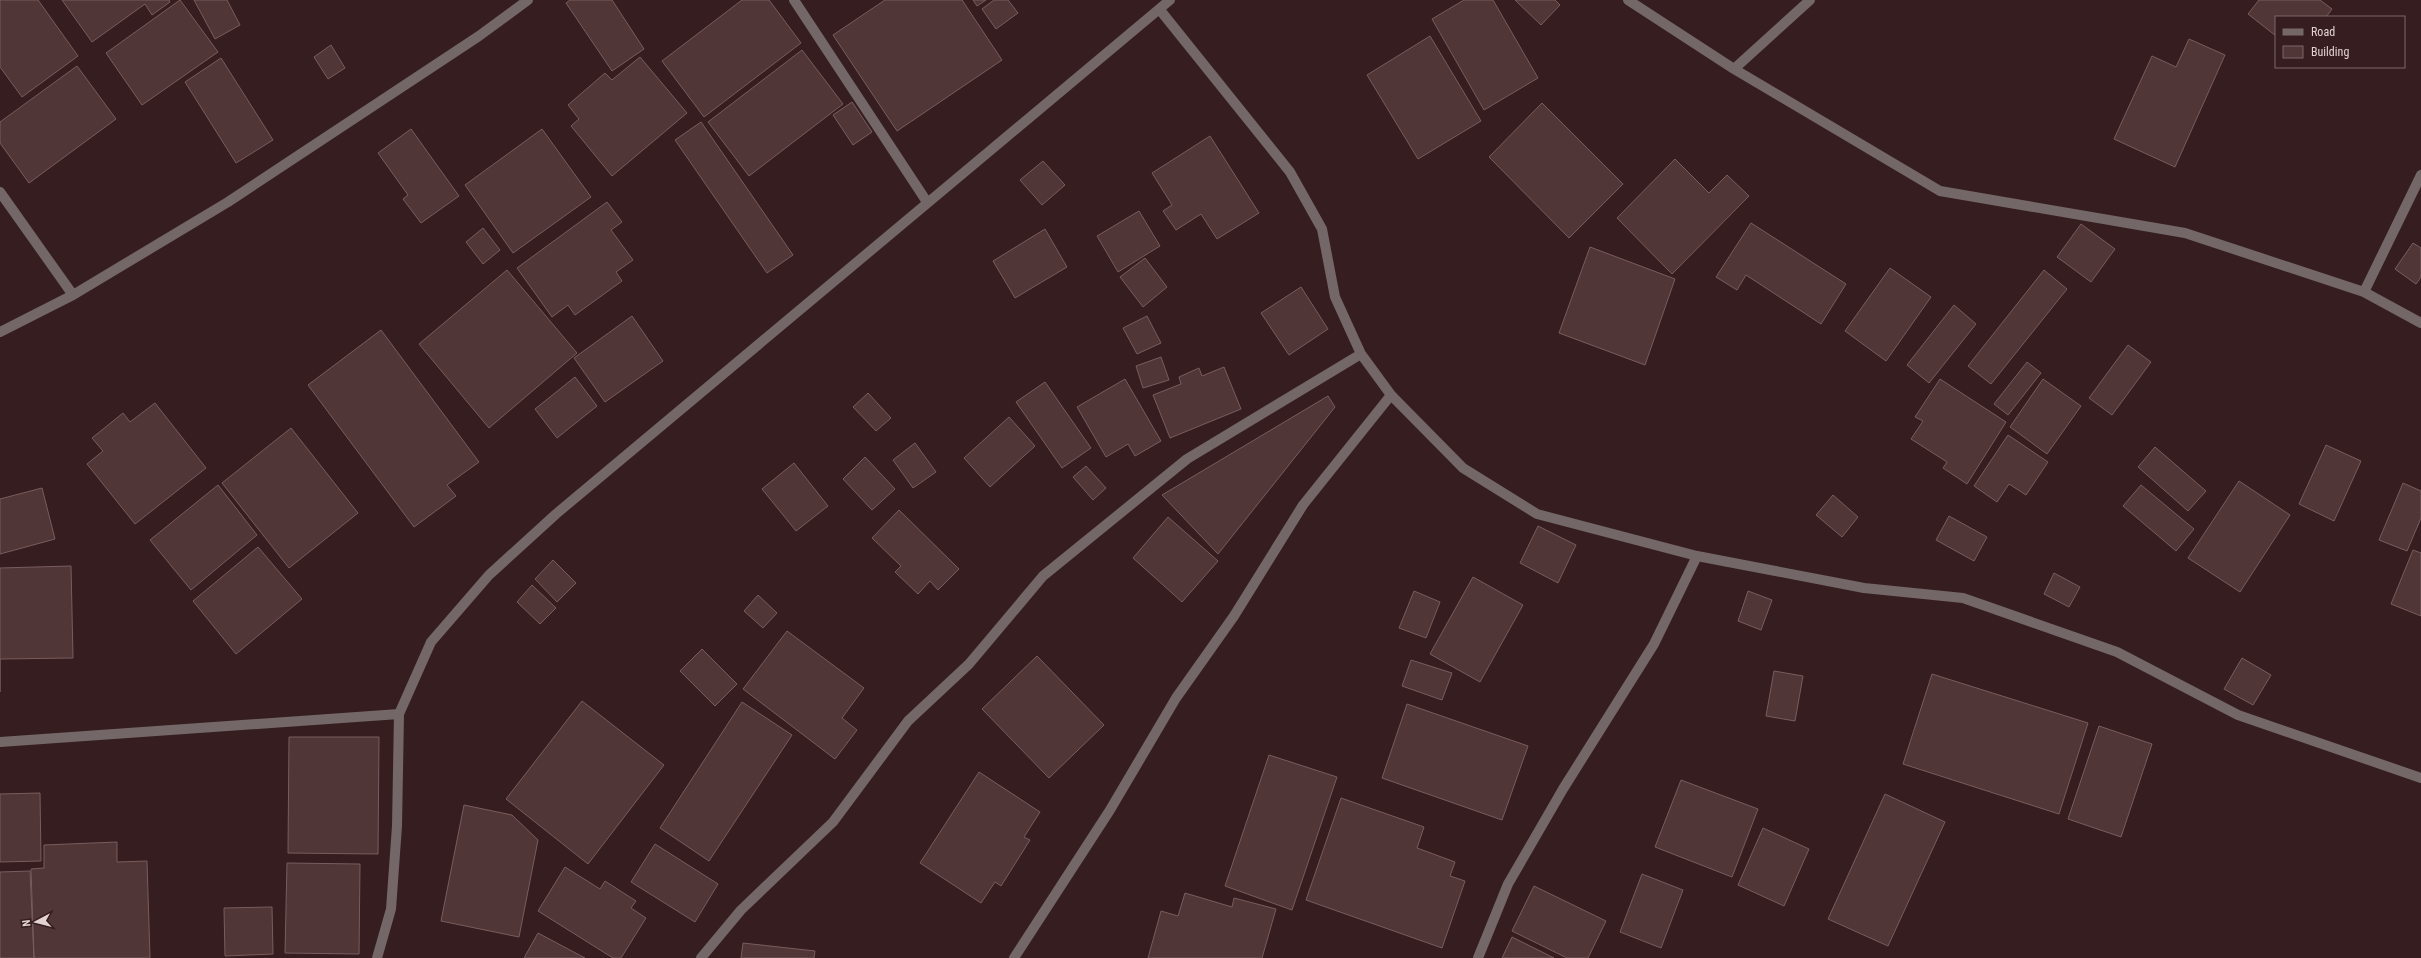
<svg xmlns="http://www.w3.org/2000/svg" width="2421" height="958" font-family="'Roboto Condensed',sans-serif">
	<rect width="100%" height="100%" fill="#361e20"/>
	<path fill="#503637" stroke="#795d5e" d="M 0,0 L 38,0 L 78,56 L 22,97 L 0,67 Z
		M 62,0 L 169,0 L 170,2 L 152,15 L 145,4 L 92,42 Z
		M 180,0 L 218,52 L 142,105 L 106,53 Z
		M 194,0 L 227,0 L 240,25 L 215,39 Z
		M 570,0 L 612,0 L 644,49 L 612,71 L 566,3 Z
		M 742,0 L 769,0 L 801,43 L 704,117 L 662,61 Z
		M 885,0 L 962,0 L 1002,60 L 897,131 L 833,35 Z
		M 973,0 L 986,0 L 977,6 Z
		M 994,0 L 1008,0 L 1018,13 L 996,29 L 982,9 Z
		M 1464,0 L 1493,0 L 1538,78 L 1484,110 L 1432,19 Z
		M 1515,0 L 1555,0 L 1560,5 L 1541,25 Z
		M 2259,0 L 2320,0 L 2332,9 L 2326,17 L 2276,17 L 2276,36 L 2248,14 Z
		M 1430,36 L 1481,121 L 1418,159 L 1367,75 Z
		M 2189,39 L 2225,55 L 2175,167 L 2114,139 L 2152,56 L 2176,67 Z
		M 331,45 L 345,68 L 328,79 L 314,57 Z
		M 802,50 L 843,104 L 749,176 L 708,122 Z
		M 640,57 L 687,113 L 612,176 L 571,126 L 579,119 L 568,105 L 605,73 L 612,80 Z
		M 221,58 L 273,140 L 236,163 L 185,82 Z
		M 77,66 L 116,119 L 29,183 L 0,143 L 0,122 Z
		M 852,102 L 872,132 L 853,145 L 833,115 Z
		M 1542,103 L 1623,184 L 1569,238 L 1489,157 Z
		M 701,122 L 793,255 L 767,273 L 675,140 Z
		M 411,129 L 459,196 L 421,223 L 403,199 L 408,195 L 378,153 Z
		M 542,129 L 591,197 L 513,253 L 465,185 Z
		M 1210,136 L 1259,213 L 1217,239 L 1201,214 L 1176,230 L 1163,211 L 1172,205 L 1152,173 Z
		M 1675,159 L 1709,193 L 1727,175 L 1749,196 L 1672,274 L 1617,218 Z
		M 1043,161 L 1065,185 L 1042,205 L 1020,180 Z
		M 607,202 L 622,222 L 611,230 L 633,260 L 616,272 L 622,281 L 575,315 L 568,305 L 552,317 L 517,268 Z
		M 1139,211 L 1160,246 L 1118,272 L 1097,236 Z
		M 1751,223 L 1846,284 L 1821,324 L 1746,275 L 1737,290 L 1716,277 Z
		M 2081,224 L 2115,249 L 2091,282 L 2057,257 Z
		M 483,228 L 500,250 L 483,264 L 466,242 Z
		M 1045,229 L 1067,267 L 1015,298 L 993,261 Z
		M 2413,243 L 2421,248 L 2421,277 L 2416,284 L 2395,269 Z
		M 1590,247 L 1675,279 L 1645,365 L 1559,333 Z
		M 1145,258 L 1167,287 L 1143,307 L 1120,277 Z
		M 1890,268 L 1931,297 L 1886,361 L 1845,331 Z
		M 507,270 L 577,353 L 489,428 L 419,344 Z
		M 2044,270 L 2067,289 L 1991,384 L 1968,366 Z
		M 1301,287 L 1328,329 L 1289,355 L 1261,313 Z
		M 1954,305 L 1976,324 L 1929,383 L 1907,365 Z
		M 632,316 L 663,361 L 605,402 L 574,358 Z
		M 1147,316 L 1161,343 L 1137,354 L 1123,328 Z
		M 381,330 L 479,462 L 447,485 L 456,496 L 414,527 L 308,385 Z
		M 2128,345 L 2151,362 L 2112,415 L 2089,398 Z
		M 1161,357 L 1169,380 L 1143,388 L 1136,366 Z
		M 2027,362 L 2041,373 L 2008,415 L 1994,404 Z
		M 1224,367 L 1241,409 L 1170,438 L 1153,395 L 1181,384 L 1179,377 L 1199,368 L 1202,376 Z
		M 575,377 L 597,406 L 557,438 L 535,409 Z
		M 1125,379 L 1161,441 L 1135,456 L 1128,444 L 1106,457 L 1077,407 Z
		M 1940,379 L 2006,422 L 1967,484 L 1943,468 L 1947,462 L 1911,439 L 1923,421 L 1915,417 Z
		M 2043,379 L 2081,406 L 2047,454 L 2010,427 Z
		M 1045,382 L 1091,448 L 1062,468 L 1016,402 Z
		M 868,393 L 891,418 L 876,431 L 853,407 Z
		M 1328,396 L 1335,407 L 1218,554 L 1162,495 Z
		M 155,403 L 206,468 L 135,524 L 87,464 L 103,451 L 92,438 L 123,413 L 130,422 Z
		M 1009,417 L 1035,446 L 990,487 L 964,458 Z
		M 291,428 L 358,513 L 289,568 L 222,483 Z
		M 2008,435 L 2048,462 L 2026,495 L 2009,484 L 1997,502 L 1974,486 Z
		M 915,443 L 936,472 L 913,488 L 893,460 Z
		M 2326,445 L 2361,461 L 2334,521 L 2299,504 Z
		M 2155,447 L 2206,491 L 2188,511 L 2138,467 Z
		M 865,457 L 895,489 L 872,510 L 843,479 Z
		M 794,463 L 828,506 L 796,531 L 762,489 Z
		M 1086,466 L 1106,488 L 1093,500 L 1073,477 Z
		M 2239,481 L 2290,515 L 2240,592 L 2188,558 Z
		M 2403,483 L 2421,491 L 2421,518 L 2407,551 L 2379,540 Z
		M 218,485 L 257,535 L 191,590 L 150,540 Z
		M 2141,485 L 2194,529 L 2176,551 L 2123,506 Z
		M 42,488 L 55,539 L 0,554 L 0,499 Z
		M 1833,495 L 1858,517 L 1842,537 L 1816,515 Z
		M 899,510 L 959,569 L 938,590 L 930,581 L 918,594 L 895,572 L 901,566 L 872,538 Z
		M 1949,516 L 1987,537 L 1974,561 L 1936,540 Z
		M 1168,517 L 1218,561 L 1182,602 L 1133,558 Z
		M 1538,526 L 1576,545 L 1558,583 L 1520,563 Z
		M 258,547 L 302,599 L 236,654 L 193,601 Z
		M 2413,550 L 2421,553 L 2421,616 L 2391,604 Z
		M 553,560 L 576,583 L 557,602 L 535,579 Z
		M 71,566 L 73,658 L 0,659 L 0,692 L 0,568 Z
		M 2054,573 L 2080,587 L 2069,607 L 2044,594 Z
		M 1473,577 L 1523,605 L 1480,682 L 1430,654 Z
		M 532,585 L 556,608 L 540,624 L 517,602 Z
		M 1414,591 L 1440,602 L 1426,638 L 1399,628 Z
		M 1748,591 L 1772,600 L 1761,630 L 1738,621 Z
		M 758,595 L 777,613 L 763,628 L 744,611 Z
		M 787,631 L 864,688 L 842,718 L 857,730 L 835,759 L 743,689 Z
		M 702,649 L 737,684 L 715,706 L 680,671 Z
		M 1037,656 L 1104,725 L 1049,778 L 982,709 Z
		M 2242,658 L 2271,675 L 2253,705 L 2224,689 Z
		M 1411,660 L 1452,673 L 1442,700 L 1402,686 Z
		M 1774,671 L 1803,676 L 1795,721 L 1766,716 Z
		M 1932,674 L 2088,723 L 2059,814 L 1903,764 Z
		M 582,701 L 664,765 L 588,864 L 506,799 Z
		M 742,702 L 792,735 L 709,861 L 660,828 Z
		M 1407,704 L 1528,746 L 1502,820 L 1382,778 Z
		M 2099,726 L 2152,744 L 2121,837 L 2068,819 Z
		M 289,737 L 379,737 L 378,854 L 288,853 Z
		M 1269,755 L 1337,777 L 1292,910 L 1225,886 Z
		M 979,772 L 1040,812 L 1024,837 L 1030,840 L 1001,886 L 995,882 L 981,903 L 920,863 Z
		M 1681,780 L 1758,809 L 1732,877 L 1655,847 Z
		M 40,793 L 41,861 L 0,862 L 0,794 Z
		M 1885,794 L 1945,822 L 1888,946 L 1828,919 Z
		M 1341,798 L 1424,827 L 1417,848 L 1455,862 L 1450,876 L 1465,881 L 1442,948 L 1306,900 Z
		M 464,805 L 512,815 L 538,840 L 519,937 L 441,921 Z
		M 1763,828 L 1809,849 L 1784,906 L 1738,885 Z
		M 117,842 L 117,862 L 147,861 L 150,958 L 34,958 L 31,869 L 44,868 L 44,845 Z
		M 655,844 L 718,884 L 695,922 L 631,882 Z
		M 287,863 L 360,864 L 359,954 L 285,953 Z
		M 565,867 L 600,889 L 605,881 L 636,901 L 631,908 L 646,918 L 621,958 L 613,958 L 538,911 Z
		M 30,871 L 34,958 L 0,958 L 0,872 Z
		M 1642,874 L 1683,890 L 1661,948 L 1620,932 Z
		M 1534,886 L 1606,921 L 1588,958 L 1567,958 L 1512,931 Z
		M 1185,893 L 1232,907 L 1234,898 L 1276,909 L 1262,958 L 1148,958 L 1161,911 L 1178,916 Z
		M 272,907 L 273,954 L 225,956 L 224,908 Z
		M 538,933 L 585,958 L 524,958 Z
		M 1512,937 L 1554,958 L 1502,958 Z
		M 743,943 L 815,951 L 814,958 L 741,958 Z"/>
	<g fill="none" stroke-linecap="round" stroke-linejoin="round">
		<path stroke="#746767" stroke-width="10" d="M 794,0 L 927,202
			M 1628,0 L 1734,69 L 1940,191 L 2185,233 L 2364,292 L 2421,323
			M 1160,10 L 1290,172 L 1322,229 L 1335,297 L 1361,354 L 1391,395 L 1463,468 L 1537,514 L 1697,556 L 1864,588 L 1963,598 L 2117,652 L 2238,715 L 2421,778
			M 1734,69 L 1810,0
			M 0,192 L 73,295
			M 2364,292 L 2421,175
			M 0,332 L 73,295 L 228,202 L 479,36 L 528,0
			M 0,742 L 399,714
			M 377,958 L 391,909 L 397,826 L 399,714 L 431,642 L 489,575 L 556,514 L 1170,0
			M 701,958 L 741,910 L 833,822 L 908,721 L 969,664 L 1043,576 L 1187,459 L 1361,354
			M 1014,958 L 1110,810 L 1176,698 L 1234,616 L 1303,505 L 1391,395
			M 1478,958 L 1508,884 L 1563,789 L 1654,644 L 1697,556"/>
	</g>
	<rect x="2275" y="16" width="130" height="52" fill="#361e20" stroke="#7b6667"/>
	<rect x="2283" y="29" width="20" height="6" fill="#746767" stroke="#7b6667"/>
	<text x="2311" y="36" font-size="12" fill="#e3d2d2">Road</text>
	<rect x="2283" y="46" width="20" height="12" fill="#503637" stroke="#7b6667"/>
	<text x="2311" y="56" font-size="12" fill="#e3d2d2">Building</text>
	<g transform="translate(36 922) rotate(263)" stroke="#361e20" stroke-width="3" paint-order="stroke">
	<path d="M0-3L7 15L0 10L-7 15Z" fill="#e3d2d2"/>
	<text y="-6" font-size="11" font-weight="bold" text-anchor="middle" fill="#e3d2d2">N</text>
	</g>
</svg>
